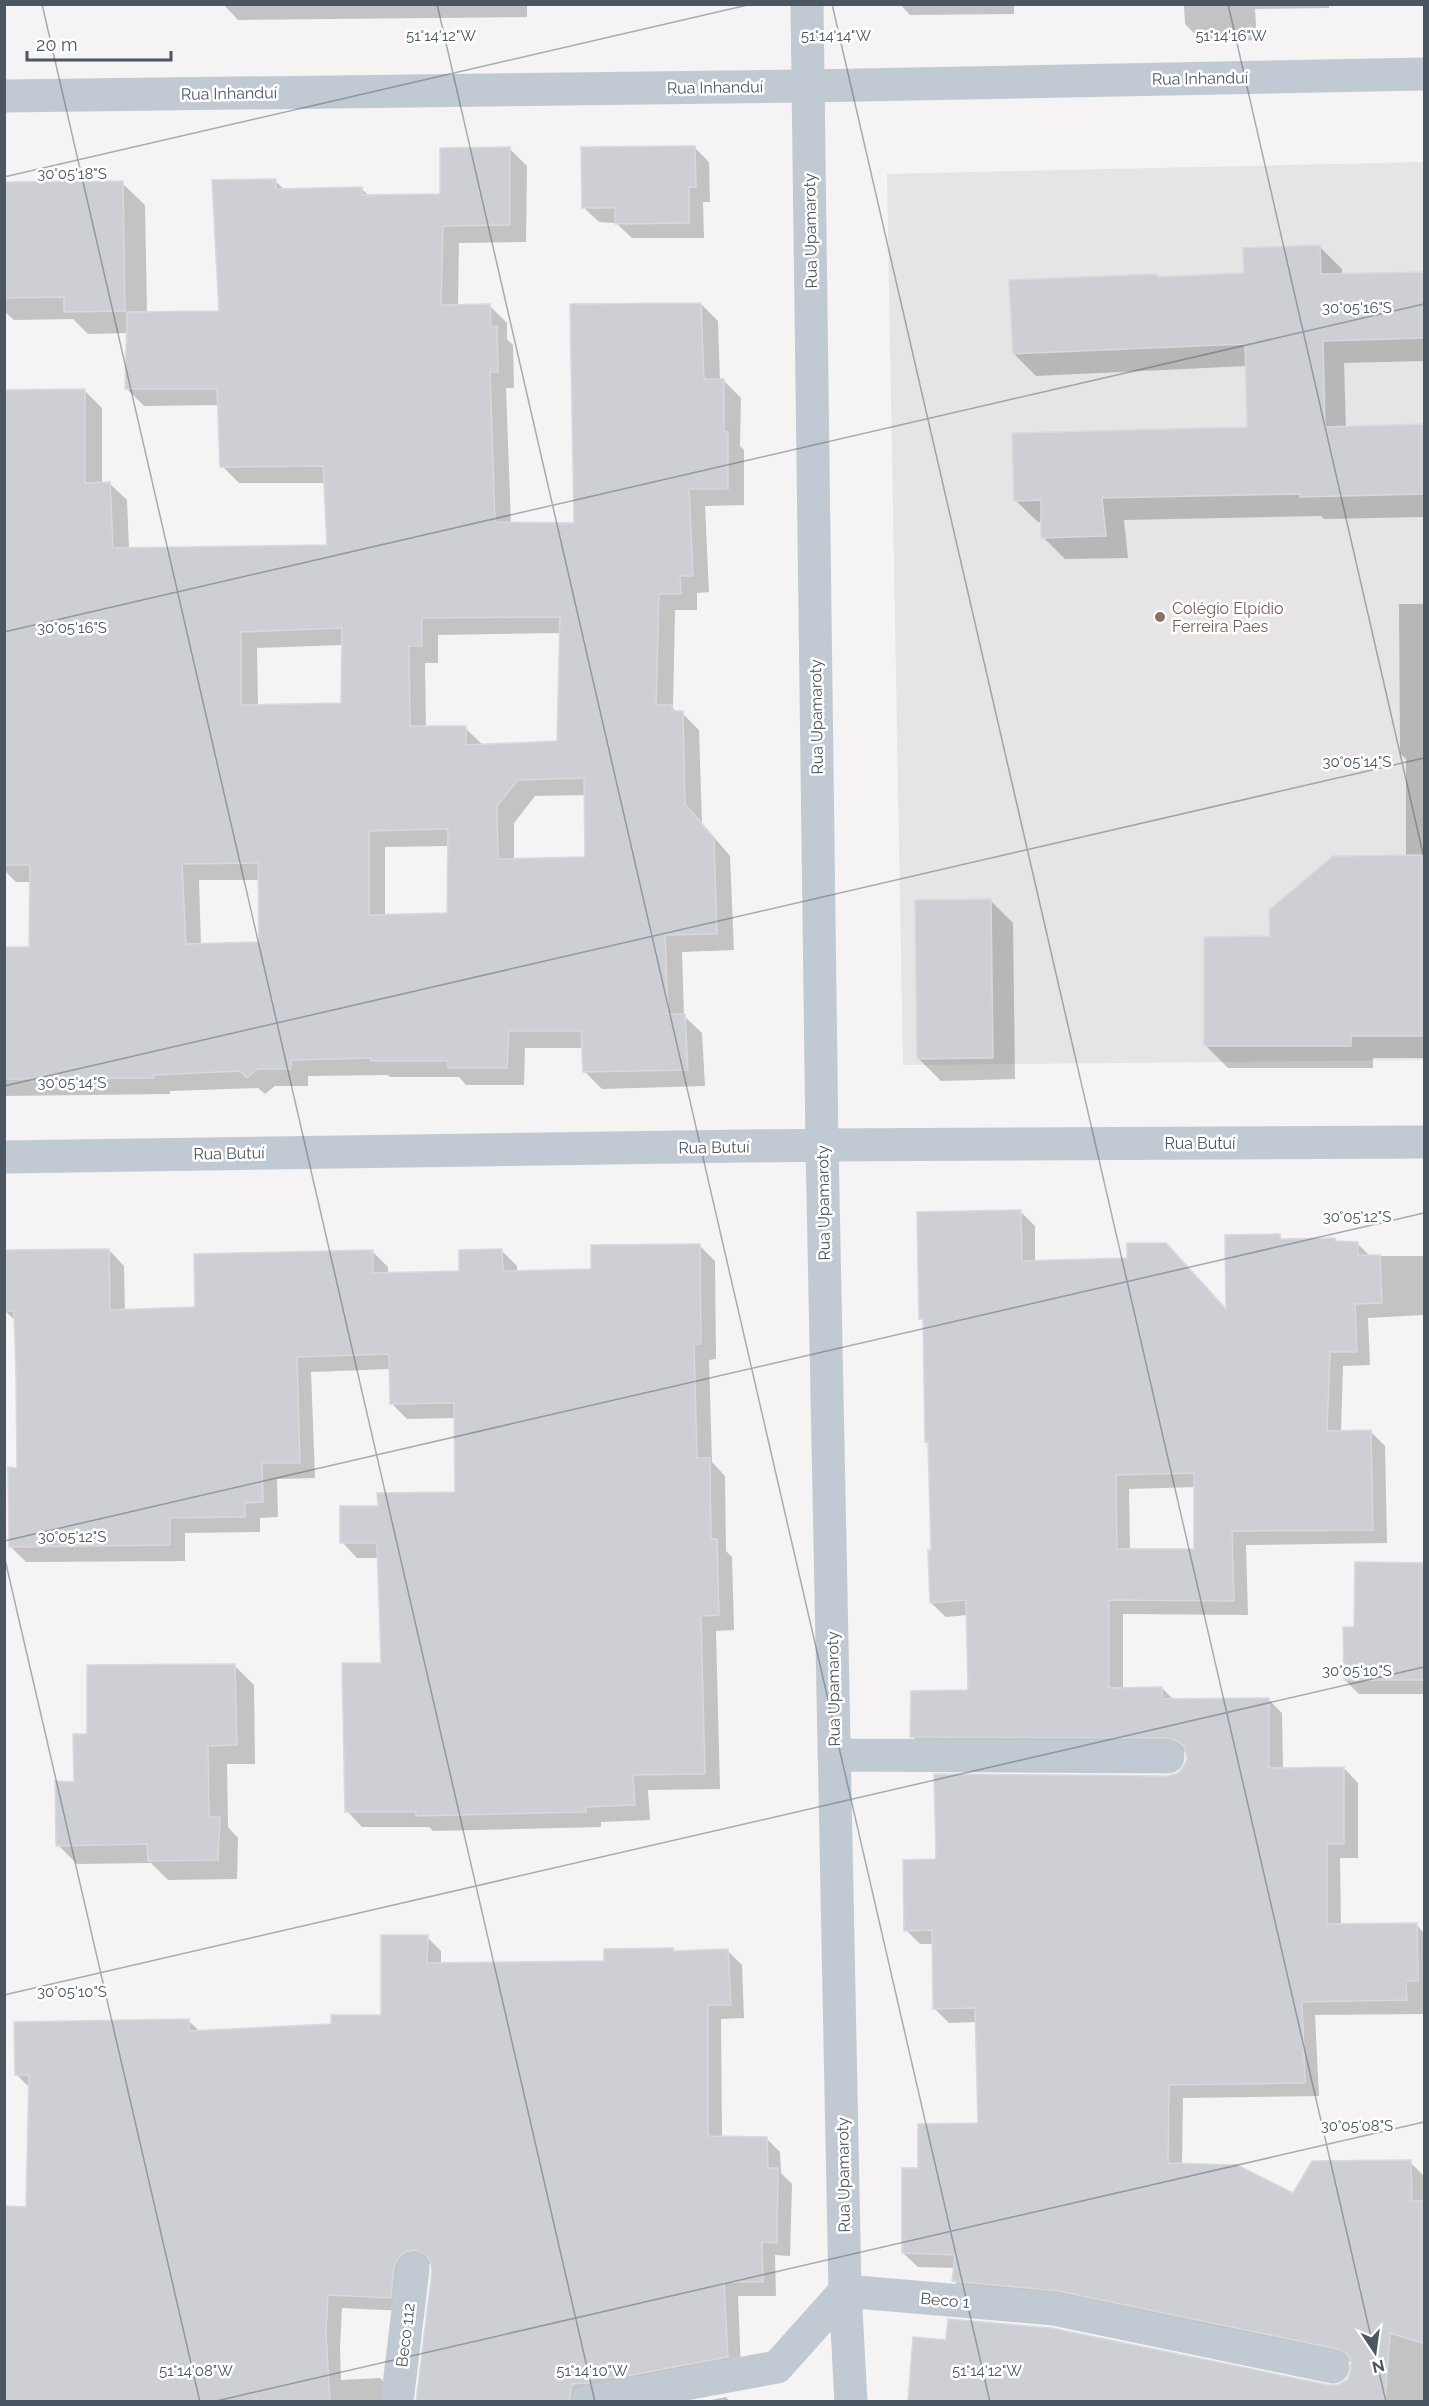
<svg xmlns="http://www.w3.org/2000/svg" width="1429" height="2406" font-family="Raleway,sans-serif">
	<rect width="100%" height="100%" fill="#f5f3f3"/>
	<path fill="#e6e4e5" d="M 1424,162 L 1424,1060 L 903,1065 L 887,174 Z"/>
	<path fill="#0003" fill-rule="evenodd" d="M 223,4 L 527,4 L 527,17 L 238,20 Z
		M 900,4 L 1127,4 L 1014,6 L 1014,14 L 910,15 Z
		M 1184,4 L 1329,4 L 1329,8 L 1255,9 L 1257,40 L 1203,42 L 1185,24 Z
		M 694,147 L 709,162 L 710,202 L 703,202 L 704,238 L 632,238 L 616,223 L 599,222 L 583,207 Z
		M 510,149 L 527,166 L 526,242 L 459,243 L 458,306 L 490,306 L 507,323 L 507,339 L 513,345 L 514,388 L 506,388 L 511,524 L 575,524 L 701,304 L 718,321 L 720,381 L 724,381 L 741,398 L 740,446 L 744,450 L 744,505 L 705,506 L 709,592 L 697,593 L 697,610 L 675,610 L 673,708 L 677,713 L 682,713 L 699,730 L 702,823 L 730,856 L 734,950 L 682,952 L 684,1016 L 702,1033 L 705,1086 L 602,1089 L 585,1072 L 584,1048 L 525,1048 L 524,1085 L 466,1085 L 459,1077 L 390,1077 L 387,1075 L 308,1076 L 308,1086 L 275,1086 L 265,1094 L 258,1088 L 170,1091 L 170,1094 L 4,1096 L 4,949 L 30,948 L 31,882 L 16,882 L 4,870 L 4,391 L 85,391 L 102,408 L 102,484 L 109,483 L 127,500 L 129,549 L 328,547 L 325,483 L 239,483 L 222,466 L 220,405 L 144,406 L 127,389 L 128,333 L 88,334 L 73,319 L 14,320 L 4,311 L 4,183 L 122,183 L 145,205 L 147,313 L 221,312 L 275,181 L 285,190 L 362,189 L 369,196 L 442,195 ZM 561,633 L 558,743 L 483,745 L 465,728 L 426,728 L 425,663 L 438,663 L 438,635 ZM 343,645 L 343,705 L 258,706 L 257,648 ZM 586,795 L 587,858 L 514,860 L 514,823 L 535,796 ZM 449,846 L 449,915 L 385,916 L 385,847 ZM 199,880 L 259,880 L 260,943 L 201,945 Z
		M 1320,247 L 1342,269 L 1342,275 L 1424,273 L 1424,361 L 1344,363 L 1346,428 L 1424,426 L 1424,517 L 1324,519 L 1321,516 L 1124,520 L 1128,558 L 1065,559 L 1043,537 L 1043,522 L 1038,522 L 1015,500 L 1249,429 L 1247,366 L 1036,376 L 1014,354 L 1156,275 L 1159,278 L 1245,275 Z
		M 1399,604 L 1424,604 L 1424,1058 L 1373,1058 L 1373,1068 L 1228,1068 L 1206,1046 L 1272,938 L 1406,857 L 1406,759 L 1400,753 Z
		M 990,900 L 1013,923 L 1015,1079 L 941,1081 L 918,1058 Z
		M 1020,1211 L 1035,1226 L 1035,1262 L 1228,1311 L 1279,1236 L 1284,1241 L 1334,1240 L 1337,1243 L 1357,1243 L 1370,1256 L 1424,1256 L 1424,1315 L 1368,1318 L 1370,1365 L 1343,1366 L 1341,1432 L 1371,1432 L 1385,1446 L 1387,1543 L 1246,1545 L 1248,1615 L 1123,1614 L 1123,1689 L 1162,1688 L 1174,1700 L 1268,1699 L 1282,1713 L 1283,1769 L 1344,1768 L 1358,1783 L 1358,1858 L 1340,1858 L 1341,1925 L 1416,1924 L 1424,1933 L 1424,2014 L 1315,2015 L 1319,2096 L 1183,2098 L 1182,2165 L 1293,2195 L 1410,2162 L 1424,2176 L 1424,2402 L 910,2402 L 1330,2387 L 1340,2386 L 1348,2381 L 1353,2372 L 1352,2362 L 1073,2304 L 968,2295 L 954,2281 L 955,2268 L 918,2267 L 903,2253 L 920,2169 L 979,2125 L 977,2022 L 949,2023 L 934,2008 L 933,1944 L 920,1944 L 906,1930 L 938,1860 L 1179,1774 L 1186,1767 L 1188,1758 L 1187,1753 L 1184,1752 L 926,1750 L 912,1736 L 970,1692 L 967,1615 L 946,1617 L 931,1603 L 933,1552 L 930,1445 L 926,1441 L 925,1323 L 920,1318 ZM 1195,1487 L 1195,1550 L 1130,1551 L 1129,1489 Z
		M 699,1245 L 715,1261 L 716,1359 L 709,1360 L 712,1462 L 725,1476 L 726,1551 L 732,1557 L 734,1630 L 716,1631 L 720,1789 L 648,1790 L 650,1820 L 601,1822 L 601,1827 L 433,1831 L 429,1827 L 362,1827 L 347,1811 L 382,1665 L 379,1558 L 357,1558 L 342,1542 L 379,1507 L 457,1494 L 456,1418 L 407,1419 L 391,1403 L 390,1369 L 311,1372 L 315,1478 L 277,1479 L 278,1517 L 260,1518 L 260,1532 L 185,1533 L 185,1561 L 26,1562 L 10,1546 L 18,1469 L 16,1321 L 5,1311 L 109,1250 L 124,1266 L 125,1311 L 196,1309 L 372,1251 L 388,1267 L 388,1274 L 461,1272 L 501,1250 L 517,1266 L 517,1272 L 593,1271 Z
		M 1424,1565 L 1424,1694 L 1359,1694 L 1345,1680 L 1355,1629 Z
		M 234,1665 L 254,1685 L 255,1764 L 227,1764 L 228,1827 L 238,1838 L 237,1879 L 168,1880 L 151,1863 L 77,1864 L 58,1845 L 89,1735 Z
		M 427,1937 L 441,1951 L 441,1964 L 605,1962 L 672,1950 L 675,1953 L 728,1951 L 742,1965 L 744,2018 L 721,2019 L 722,2138 L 766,2138 L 780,2152 L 781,2173 L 792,2184 L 790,2256 L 775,2255 L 776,2296 L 738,2296 L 741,2371 L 589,2402 L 416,2402 L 433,2271 L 432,2264 L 421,2265 L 404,2311 L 342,2308 L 340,2349 L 341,2380 L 380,2378 L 394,2392 L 393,2402 L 4,2402 L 27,2208 L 30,2088 L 17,2075 L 188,2020 L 200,2032 L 333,2026 L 383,2017 Z
		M 726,2397 L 730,2402 L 702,2402 Z"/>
	<path fill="#cdcfd5" stroke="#d7d9de" stroke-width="1.5" fill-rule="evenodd" d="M 695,146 L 696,187 L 689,187 L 689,223 L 615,224 L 615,208 L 582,208 L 581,147 Z
		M 510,147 L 510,225 L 443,226 L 441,305 L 490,304 L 491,327 L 497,326 L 498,372 L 490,372 L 495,522 L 574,523 L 570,304 L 701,303 L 704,379 L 724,379 L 724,432 L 728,432 L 728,489 L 689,489 L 693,576 L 680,576 L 681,594 L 659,594 L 656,705 L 672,705 L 672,711 L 683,711 L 685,804 L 714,838 L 717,934 L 665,935 L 668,1014 L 685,1014 L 688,1070 L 583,1072 L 581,1031 L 509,1031 L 507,1068 L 448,1068 L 448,1061 L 371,1061 L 371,1058 L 291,1060 L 291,1069 L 258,1069 L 247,1078 L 240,1071 L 154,1075 L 154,1078 L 4,1079 L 4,947 L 29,947 L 30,865 L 4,865 L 4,390 L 85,389 L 85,483 L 110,482 L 113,548 L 327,545 L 323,466 L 220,467 L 217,389 L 125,389 L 127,312 L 219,311 L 212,180 L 276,179 L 276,189 L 362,187 L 362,195 L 440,194 L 440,148 ZM 560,617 L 557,741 L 466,745 L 466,726 L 410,726 L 409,646 L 422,646 L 422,618 ZM 342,628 L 341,703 L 241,705 L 241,632 ZM 584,778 L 585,857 L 498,859 L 497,806 L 518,780 ZM 448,829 L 447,913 L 369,915 L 369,831 ZM 258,863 L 259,942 L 186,944 L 182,864 Z
		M 123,181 L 125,311 L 64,312 L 64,297 L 4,298 L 4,182 Z
		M 1320,245 L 1321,274 L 1425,272 L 1425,338 L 1323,341 L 1325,427 L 1425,424 L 1425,494 L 1300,497 L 1300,494 L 1102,498 L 1106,536 L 1041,538 L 1041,500 L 1014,501 L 1012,433 L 1247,427 L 1245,344 L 1013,354 L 1009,280 L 1157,274 L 1157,277 L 1244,273 L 1243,248 Z
		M 1425,855 L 1425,1036 L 1351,1036 L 1351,1046 L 1204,1046 L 1204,937 L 1270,936 L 1269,910 L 1333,856 Z
		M 991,899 L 993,1058 L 917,1059 L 915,900 Z
		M 1021,1210 L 1022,1261 L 1127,1258 L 1127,1243 L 1166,1243 L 1226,1309 L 1225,1235 L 1280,1234 L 1280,1239 L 1335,1238 L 1335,1241 L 1358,1242 L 1358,1255 L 1380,1255 L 1382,1303 L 1355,1304 L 1357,1352 L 1330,1352 L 1327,1431 L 1371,1430 L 1373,1530 L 1232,1531 L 1234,1601 L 1109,1600 L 1109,1688 L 1162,1687 L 1162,1699 L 1269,1698 L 1269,1768 L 1344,1767 L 1344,1844 L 1327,1844 L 1327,1924 L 1417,1923 L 1418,1981 L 1406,1981 L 1407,2000 L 1302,2002 L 1305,2083 L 1169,2085 L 1168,2163 L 1237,2165 L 1293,2193 L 1312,2161 L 1411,2160 L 1412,2201 L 1425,2201 L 1425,2344 L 1390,2333 L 1385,2402 L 908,2402 L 913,2337 L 946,2340 L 948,2319 L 1051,2328 L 1329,2385 L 1338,2385 L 1347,2380 L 1351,2370 L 1351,2361 L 1346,2353 L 1337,2349 L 1058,2291 L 952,2281 L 955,2255 L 902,2253 L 902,2168 L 918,2168 L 918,2124 L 978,2123 L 975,2008 L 933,2009 L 932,1930 L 904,1931 L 903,1860 L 936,1859 L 934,1774 L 1168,1776 L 1178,1773 L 1184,1766 L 1187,1758 L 1184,1747 L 1177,1741 L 1168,1738 L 910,1737 L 911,1691 L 968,1690 L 966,1600 L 930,1603 L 928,1550 L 931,1550 L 928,1441 L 925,1442 L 923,1319 L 919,1319 L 917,1212 ZM 1194,1473 L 1194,1549 L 1117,1549 L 1116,1475 Z
		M 700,1244 L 701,1344 L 694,1344 L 697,1458 L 710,1458 L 711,1539 L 717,1539 L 719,1615 L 701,1616 L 705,1774 L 633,1775 L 635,1805 L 586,1807 L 586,1812 L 416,1816 L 416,1812 L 345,1812 L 342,1663 L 381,1663 L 377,1543 L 340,1543 L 340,1506 L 378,1506 L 377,1493 L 455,1492 L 454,1403 L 390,1404 L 389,1354 L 297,1357 L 300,1463 L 262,1463 L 263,1502 L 245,1503 L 245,1517 L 170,1518 L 170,1545 L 9,1547 L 8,1467 L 17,1468 L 16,1375 L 14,1311 L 4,1311 L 4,1250 L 109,1249 L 110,1310 L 195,1307 L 194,1254 L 373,1250 L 373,1273 L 459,1271 L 459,1250 L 502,1249 L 503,1271 L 591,1269 L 591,1245 Z
		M 1355,1562 L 1425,1563 L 1425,1680 L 1344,1680 L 1343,1627 L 1354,1627 Z
		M 235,1664 L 237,1745 L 208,1746 L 209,1817 L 220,1817 L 218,1860 L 148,1861 L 147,1844 L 56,1846 L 55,1781 L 74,1782 L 73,1734 L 87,1734 L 87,1665 Z
		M 381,1935 L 428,1935 L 427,1963 L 604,1961 L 604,1949 L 673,1948 L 673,1951 L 728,1949 L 731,2005 L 708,2005 L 708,2136 L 767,2137 L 768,2168 L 778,2168 L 777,2243 L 762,2242 L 763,2282 L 724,2282 L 728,2357 L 621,2377 L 588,2379 L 589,2383 L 572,2384 L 569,2402 L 416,2402 L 432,2271 L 430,2261 L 425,2254 L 415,2250 L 405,2252 L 398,2258 L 394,2267 L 391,2298 L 328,2295 L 326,2334 L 330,2402 L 4,2402 L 4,2206 L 26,2207 L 29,2075 L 15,2075 L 14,2022 L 189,2019 L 189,2031 L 331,2024 L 331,2015 L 381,2015 Z"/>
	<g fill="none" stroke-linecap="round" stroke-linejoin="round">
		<path stroke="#c1cad2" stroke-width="33" d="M 807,4 L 822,1145 L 845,2291 L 851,2402
			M 4,96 L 808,86 L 1424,74
			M 4,1157 L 822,1145 L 1424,1142
			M 834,1755 L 1168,1757
			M 397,2402 L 413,2269
			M 587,2402 L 777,2367 L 845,2291 L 1054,2309 L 1333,2367"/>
	</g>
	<path fill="none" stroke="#4a5661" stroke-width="1.5" stroke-opacity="0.45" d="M 42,4 L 595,2402M 437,4 L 990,2402M 832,4 L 1386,2402M 1228,4 L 1424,858M 4,177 L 752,4M 4,632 L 1424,304M 4,1086 L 1424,758M 4,1541 L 1424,1213M 4,1555 L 200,2402M 4,1995 L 1424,1667M 212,2402 L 1424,2122"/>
	<circle fill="#8d6e63" stroke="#fff" stroke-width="2" cx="1160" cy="617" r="6"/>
	<g text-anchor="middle" stroke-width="5" stroke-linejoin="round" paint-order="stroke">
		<g font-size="16" fill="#4a5661" stroke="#fff">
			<text transform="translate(1200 78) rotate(-1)" y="6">Rua Inhanduí</text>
			<text transform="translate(715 87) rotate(-1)" y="6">Rua Inhanduí</text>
			<text transform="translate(229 93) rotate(-1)" y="6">Rua Inhanduí</text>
			<text transform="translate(810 231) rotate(-91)" y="6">Rua Upamaroty</text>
			<text transform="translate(816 717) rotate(-91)" y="6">Rua Upamaroty</text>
			<text x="1200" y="1149">Rua Butuí</text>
			<text transform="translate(714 1147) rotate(-1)" y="6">Rua Butuí</text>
			<text transform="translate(229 1153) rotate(-1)" y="6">Rua Butuí</text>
			<text transform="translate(823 1203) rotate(-91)" y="6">Rua Upamaroty</text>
			<text transform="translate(833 1689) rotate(-91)" y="6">Rua Upamaroty</text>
			<text transform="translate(843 2175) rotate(-91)" y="6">Rua Upamaroty</text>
			<text transform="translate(945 2300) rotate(5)" y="6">Beco 1</text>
			<text transform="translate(405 2335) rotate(-83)" y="6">Beco 112</text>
		</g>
		<g font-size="16" fill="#785e54" stroke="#fff" text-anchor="start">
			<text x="1172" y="614">Colégio Elpídio<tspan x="1172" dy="18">Ferreira Paes</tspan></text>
		</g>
	</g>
	<g font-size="15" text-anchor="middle" fill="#4a5661" stroke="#fff" stroke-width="5" stroke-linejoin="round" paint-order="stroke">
		<text x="441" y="41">51°14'12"W</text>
		<text x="836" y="41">51°14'14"W</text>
		<text x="1231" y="41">51°14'16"W</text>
		<text x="72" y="179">30°05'18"S</text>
		<text x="1357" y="313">30°05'16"S</text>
		<text x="72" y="633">30°05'16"S</text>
		<text x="1357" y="767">30°05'14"S</text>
		<text x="72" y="1088">30°05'14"S</text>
		<text x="1357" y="1222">30°05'12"S</text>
		<text x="72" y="1542">30°05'12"S</text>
		<text x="1357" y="1676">30°05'10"S</text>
		<text x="72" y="1997">30°05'10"S</text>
		<text x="1357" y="2131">30°05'08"S</text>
		<text x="196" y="2376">51°14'08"W</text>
		<text x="592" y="2376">51°14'10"W</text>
		<text x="987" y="2376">51°14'12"W</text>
	</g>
	<rect width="1429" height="2406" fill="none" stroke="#4a5661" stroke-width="12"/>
	<g transform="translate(1375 2352) rotate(167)" stroke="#ffffff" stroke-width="4.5" paint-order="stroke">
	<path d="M0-4.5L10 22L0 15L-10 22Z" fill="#4a5661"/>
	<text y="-9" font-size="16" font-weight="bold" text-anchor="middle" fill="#4a5661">N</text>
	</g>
	<path d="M27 51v9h144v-9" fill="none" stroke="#4a5661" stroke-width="3"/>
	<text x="36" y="51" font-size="18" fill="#4a5661" stroke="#ffffff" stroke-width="4.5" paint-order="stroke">20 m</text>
</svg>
